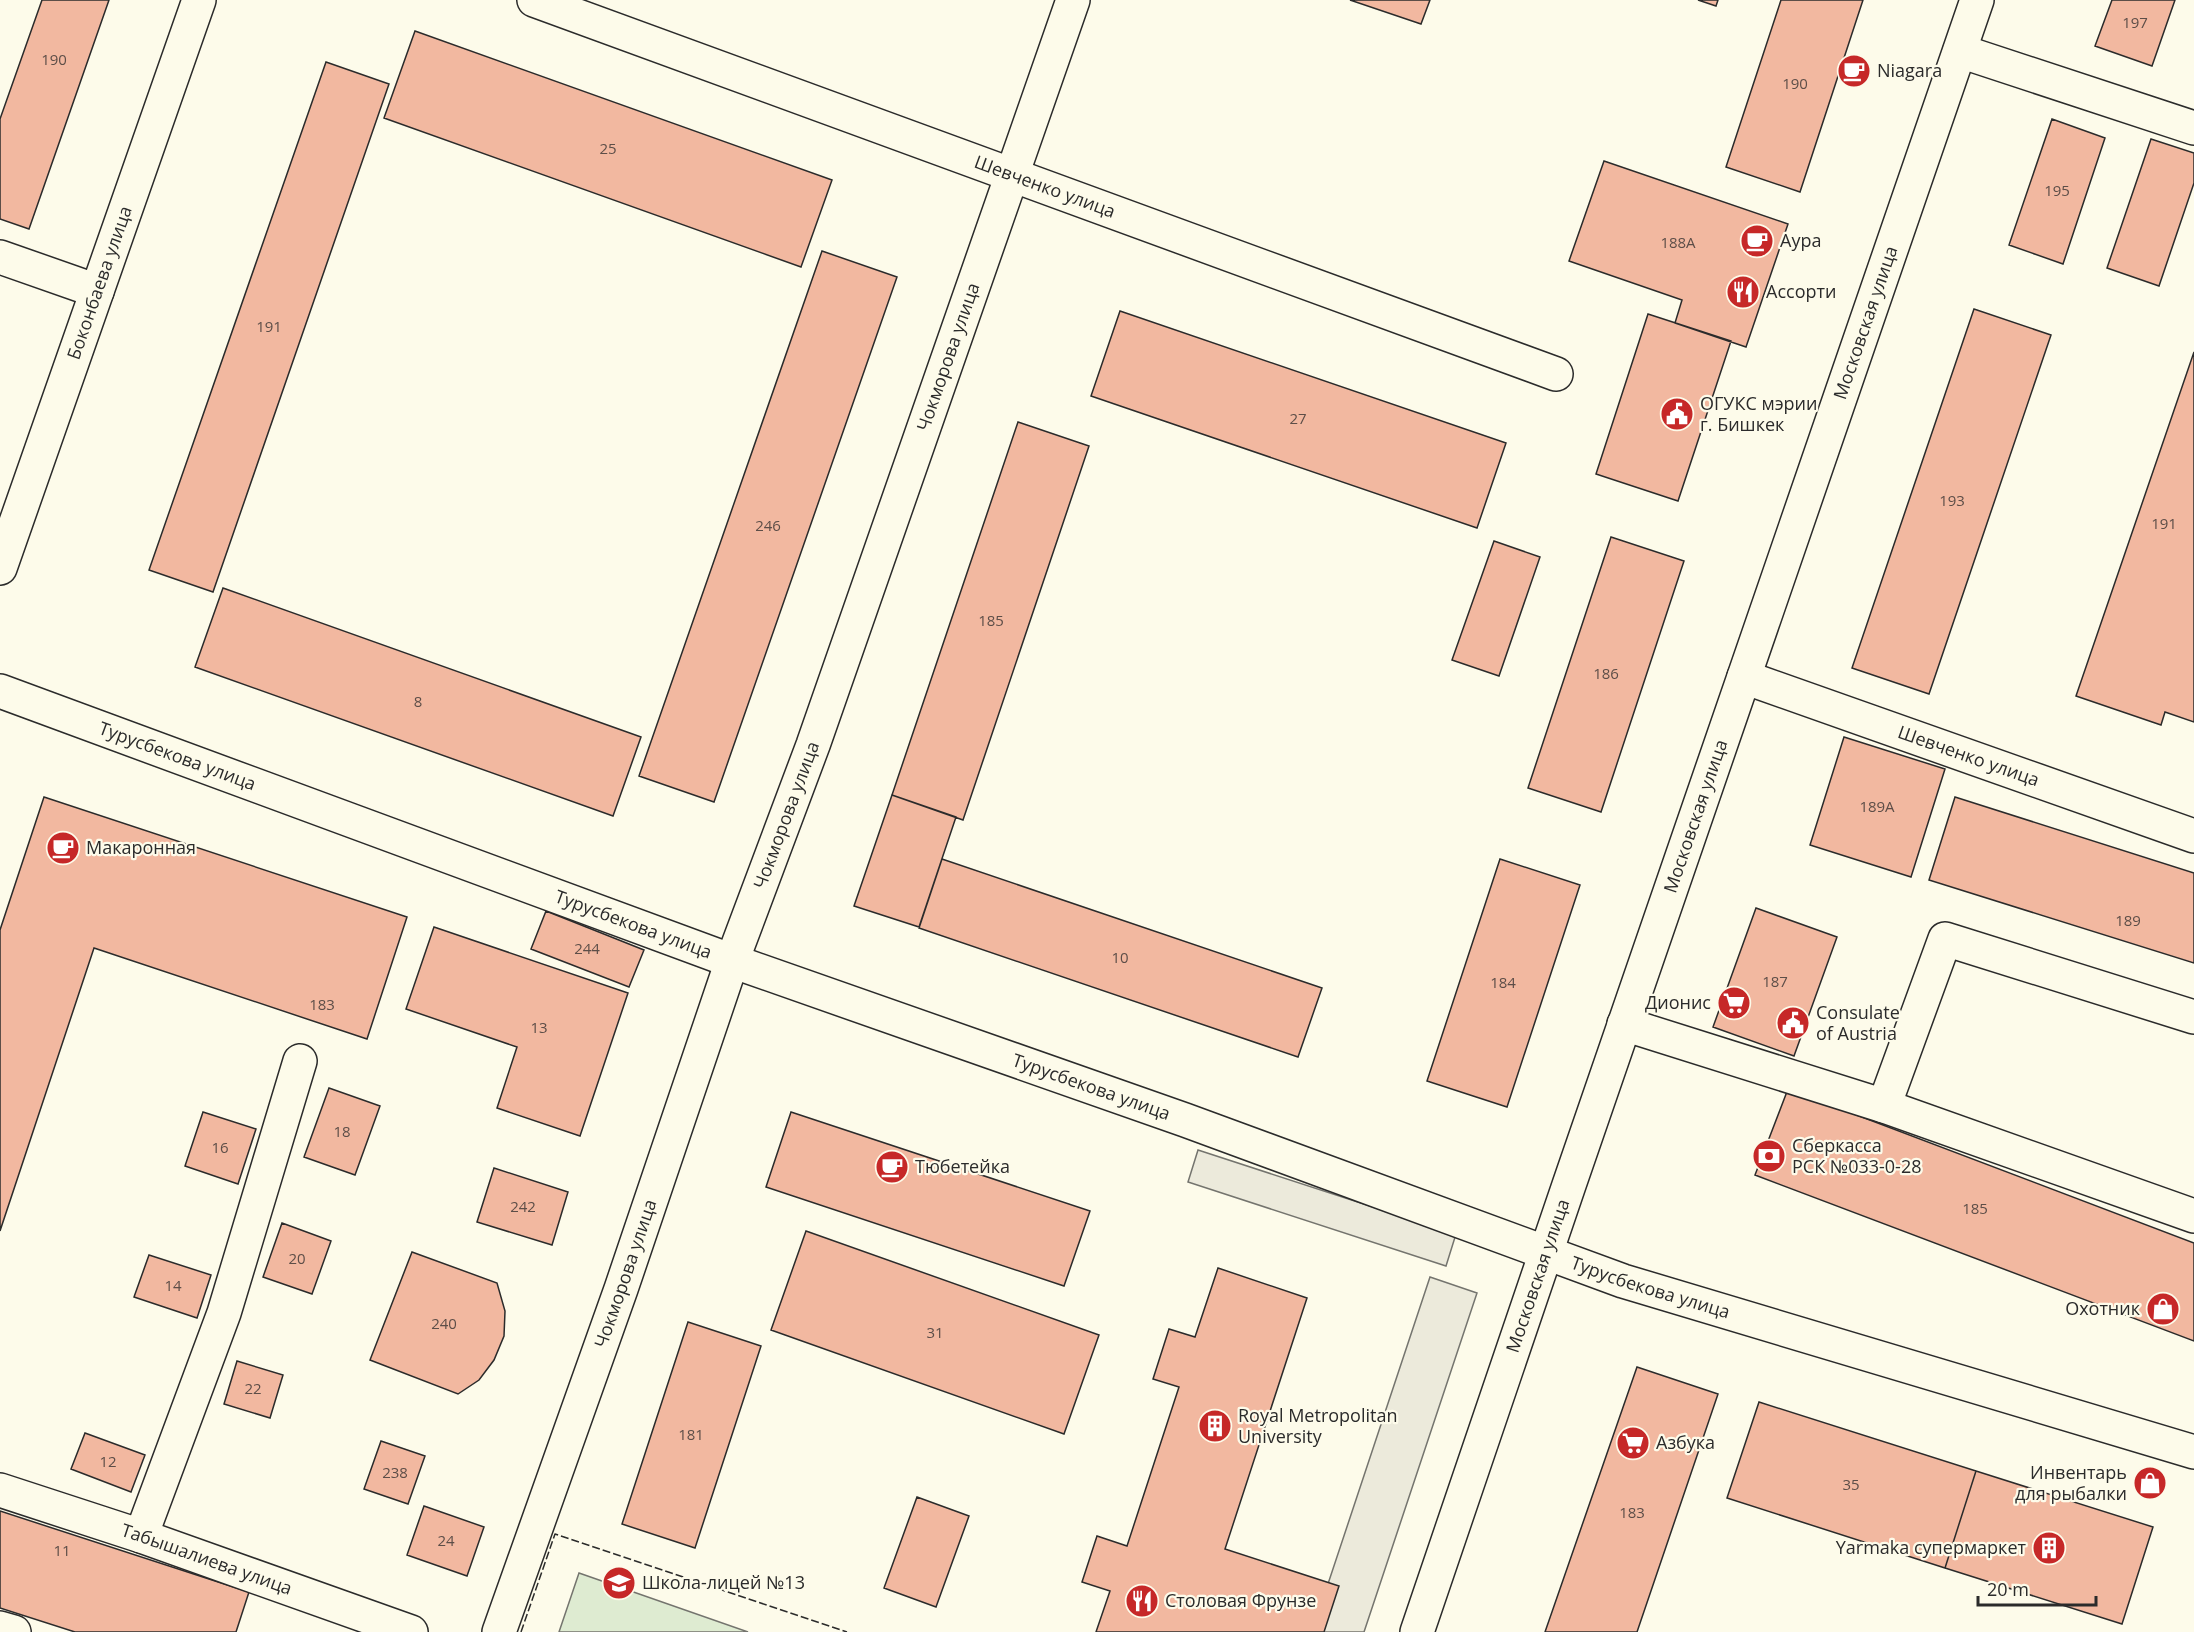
<svg xmlns="http://www.w3.org/2000/svg" width="2194" height="1632" font-family="'Open Sans',sans-serif">
	<rect width="100%" height="100%" fill="#fdfbea"/>
	<path fill="#deebd1" stroke="#74746e" stroke-width="1.5" d="M 579,1573 L 748,1632 L 559,1632 Z"/>
	<path fill="#eceadb" stroke="#74746e" stroke-width="1.5" d="M 1198,1150 L 1456,1234 L 1446,1266 L 1188,1182 Z
		M 1430,1277 L 1477,1293 L 1364,1632 L 1312,1632 Z"/>
	<path fill="#f2b8a0" stroke="#2b2b2b" stroke-width="1.5" d="M 42,0 L 109,0 L 29,229 L 0,219 L 0,119 Z
		M 1350,0 L 1430,0 L 1421,24 Z
		M 1698,0 L 1718,0 L 1716,6 Z
		M 1781,0 L 1863,0 L 1800,192 L 1726,167 Z
		M 2112,0 L 2175,0 L 2152,66 L 2095,46 Z
		M 415,31 L 832,180 L 801,267 L 384,118 Z
		M 326,62 L 389,84 L 213,592 L 149,570 Z
		M 2052,119 L 2105,138 L 2063,264 L 2009,245 Z
		M 2151,139 L 2194,153 L 2194,183 L 2159,286 L 2107,268 Z
		M 1604,161 L 1788,224 L 1746,347 L 1675,323 L 1682,300 L 1569,261 Z
		M 822,251 L 897,277 L 714,802 L 639,776 Z
		M 1974,309 L 2051,335 L 1929,694 L 1852,668 Z
		M 1120,311 L 1506,443 L 1477,528 L 1091,396 Z
		M 1648,314 L 1731,341 L 1678,501 L 1596,474 Z
		M 2194,352 L 2194,722 L 2165,712 L 2161,725 L 2076,696 Z
		M 1018,422 L 1089,446 L 963,820 L 892,795 Z
		M 1611,537 L 1684,561 L 1601,812 L 1528,788 Z
		M 1494,541 L 1540,557 L 1499,676 L 1452,660 Z
		M 223,588 L 641,737 L 613,816 L 195,667 Z
		M 1844,737 L 1945,769 L 1911,877 L 1810,845 Z
		M 892,795 L 956,817 L 919,927 L 854,906 Z
		M 44,797 L 407,917 L 367,1039 L 94,948 L 0,1231 L 0,930 Z
		M 1955,797 L 2194,873 L 2194,963 L 1929,880 Z
		M 942,859 L 1322,988 L 1298,1057 L 919,928 Z
		M 1500,859 L 1580,885 L 1507,1107 L 1427,1081 Z
		M 1756,908 L 1837,937 L 1794,1056 L 1713,1027 Z
		M 546,911 L 644,950 L 629,987 L 531,949 Z
		M 434,927 L 628,993 L 580,1136 L 497,1108 L 517,1047 L 406,1009 Z
		M 329,1088 L 380,1106 L 355,1175 L 304,1157 Z
		M 1788,1089 L 2194,1243 L 2194,1341 L 1755,1175 Z
		M 203,1112 L 256,1129 L 238,1184 L 185,1166 Z
		M 791,1112 L 1090,1211 L 1064,1286 L 766,1187 Z
		M 494,1168 L 568,1192 L 552,1245 L 477,1222 Z
		M 282,1223 L 331,1241 L 312,1294 L 263,1277 Z
		M 806,1231 L 1099,1335 L 1064,1434 L 771,1330 Z
		M 412,1252 L 497,1283 L 505,1311 L 504,1336 L 494,1360 L 479,1380 L 458,1394 L 370,1360 Z
		M 149,1255 L 211,1275 L 197,1318 L 134,1297 Z
		M 1218,1268 L 1307,1298 L 1225,1549 L 1339,1586 L 1324,1632 L 1096,1632 L 1110,1591 L 1082,1582 L 1097,1536 L 1127,1546 L 1179,1387 L 1153,1379 L 1169,1329 L 1195,1337 Z
		M 688,1322 L 761,1346 L 695,1548 L 622,1524 Z
		M 237,1361 L 283,1375 L 270,1418 L 224,1404 Z
		M 1637,1367 L 1718,1394 L 1637,1632 L 1545,1632 Z
		M 1759,1402 L 1976,1471 L 1945,1568 L 1727,1498 Z
		M 85,1433 L 145,1455 L 131,1492 L 71,1469 Z
		M 381,1441 L 425,1456 L 408,1504 L 364,1489 Z
		M 1976,1471 L 2153,1527 L 2122,1624 L 1945,1568 Z
		M 917,1497 L 969,1516 L 936,1607 L 884,1588 Z
		M 424,1506 L 484,1527 L 467,1576 L 407,1555 Z
		M 0,1511 L 249,1592 L 236,1632 L 75,1632 L 0,1608 Z"/>
	<g fill="none" stroke-linecap="round" stroke-linejoin="round">
		<g stroke="#2b2b2b" stroke-width="36">
			<g id="minor">
				<path id="s1" d="M 534,0 L 1556,374"/>
				<path d="M 1960,51 L 2194,128"/>
				<path d="M 0,257 L 97,291"/>
				<path id="s2" d="M 1744,677 L 2194,836"/>
				<path id="s3" d="M 0,691 L 732,961 L 1185,1120 L 1623,1281 L 2194,1452"/>
				<path d="M 1624,1024 L 1884,1106 L 2194,1216"/>
				<path d="M 1884,1106 L 1945,939 L 2194,1017"/>
				<path id="s4" d="M 0,1490 L 141,1536 L 411,1632"/>
				<path d="M 141,1536 L 224,1313 L 300,1061"/>
				<path d="M 0,1628 L 14,1632"/>
				<path id="s5" d="M 499,1632 L 621,1289 L 732,961 L 813,745 L 1073,0"/>
			</g>
		</g>
		<g stroke="#2b2b2b" stroke-width="36">
			<g id="major">
				<path id="s6" d="M 0,568 L 199,0"/>
				<path id="s7" d="M 1417,1632 L 1569,1185 L 1977,0"/>
			</g>
		</g>
		<use href="#minor" stroke="#fdfbea" stroke-width="33"/>
		<use href="#major" stroke="#fdfbea" stroke-width="33"/>
		<path stroke="#2b2b2b" stroke-width="1.5" stroke-dasharray="8 3" stroke-linecap="butt" d="M 521,1632 L 555,1534 L 847,1632"/>
	</g>
	<defs>
		<g id="cafe-disc" transform="scale(1.725)"><circle r="9.5" fill="#c62828" stroke="#fdfbea"/><path d="M-5.5-4.5H6V0H3Q3 3.5 0 3.5H-2.5Q-5.5 3.5-5.5 0ZM3-3.2v2h1.7v-2ZM-6 4.5H4V6H-6Z" fill="#fff"/></g>
		<g id="restaurant-disc" transform="scale(1.725)"><circle r="9.5" fill="#c62828" stroke="#fdfbea"/><path d="M-5-6h1v4h1v-4h1v4h1v-4h1v5L-1.5 .5V6h-2V.5L-5-1ZM5-6V6H3V1.5H1.5Q1.5-4 5-6Z" fill="#fff"/></g>
		<g id="civic-disc" transform="scale(1.725)"><circle r="9.5" fill="#c62828" stroke="#fdfbea"/><path d="M-.6-6.5H3V-4.5H.6V-3L4-1V1h2V6H-6V1h2V-1L-.6-3ZM-1.2 2.5V6h2.4V2.5Z" fill="#fff"/></g>
		<g id="supermarket-disc" transform="scale(1.725)"><circle r="9.5" fill="#c62828" stroke="#fdfbea"/><path d="M-6-5.5h2.5l.6 2H6L4.5 2H-2.5L-4.4-4H-6ZM-1.5 3.2a1.3 1.3 0 1 0 .1 0ZM3 3.2a1.3 1.3 0 1 0 .1 0Z" fill="#fff"/></g>
		<g id="bank-disc" transform="scale(1.725)"><circle r="9.5" fill="#c62828" stroke="#fdfbea"/><path d="M-6-4H6V4H-6ZM0-2.3a2.3 2.3 0 1 0 0 4.6a2.3 2.3 0 1 0 0-4.6Z" fill="#fff"/></g>
		<g id="shop-disc" transform="scale(1.725)"><circle r="9.5" fill="#c62828" stroke="#fdfbea"/><path d="M-5-2.5h2.3a2.7 3.5 0 0 1 5.4 0H5L5.5 6h-11ZM-1.5-2.5h3a1.5 2.3 0 0 0-3 0Z" fill="#fff"/></g>
		<g id="building-disc" transform="scale(1.725)"><circle r="9.5" fill="#c62828" stroke="#fdfbea"/><path d="M-4-6H4V6H1V3H-1V6H-4ZM-2.5-4.3h1.7v1.8h-1.7ZM.8-4.3h1.7v1.8H.8ZM-2.5-1h1.7V.8h-1.7ZM.8-1h1.7V.8H.8Z" fill="#fff"/></g>
		<g id="school-disc" transform="scale(1.725)"><circle r="9.5" fill="#c62828" stroke="#fdfbea"/><path d="M0-5L7-2L0 1L-7-2ZM-4 1L0 2.5L4 1V4Q0 6-4 4Z" fill="#fff"/></g>
	</defs>
	<g fill-rule="evenodd">
		<use href="#cafe-disc" x="1854" y="71"/>
		<use href="#cafe-disc" x="1757" y="241"/>
		<use href="#restaurant-disc" x="1743" y="292"/>
		<use href="#civic-disc" x="1677" y="414"/>
		<use href="#cafe-disc" x="63" y="848"/>
		<use href="#supermarket-disc" x="1734" y="1003"/>
		<use href="#civic-disc" x="1793" y="1023"/>
		<use href="#bank-disc" x="1769" y="1156"/>
		<use href="#cafe-disc" x="892" y="1167"/>
		<use href="#shop-disc" x="2163" y="1309"/>
		<use href="#building-disc" x="1215" y="1426"/>
		<use href="#supermarket-disc" x="1633" y="1443"/>
		<use href="#shop-disc" x="2150" y="1483"/>
		<use href="#building-disc" x="2049" y="1548"/>
		<use href="#school-disc" x="619" y="1583"/>
		<use href="#restaurant-disc" x="1142" y="1601"/>
	</g>
	<g text-anchor="middle" stroke-width="4.5" stroke-linejoin="round" paint-order="stroke">
		<g font-size="15" fill="#5d4e48">
			<text x="2135" y="28">197</text>
			<text x="54" y="65">190</text>
			<text x="1795" y="89">190</text>
			<text x="608" y="154">25</text>
			<text x="2057" y="196">195</text>
			<text x="1678" y="248">188А</text>
			<text x="269" y="332">191</text>
			<text x="1298" y="424">27</text>
			<text x="1952" y="506">193</text>
			<text x="2164" y="529">191</text>
			<text x="768" y="531">246</text>
			<text x="991" y="626">185</text>
			<text x="1606" y="679">186</text>
			<text x="418" y="707">8</text>
			<text x="1877" y="812">189А</text>
			<text x="2128" y="926">189</text>
			<text x="587" y="954">244</text>
			<text x="1120" y="963">10</text>
			<text x="1775" y="987">187</text>
			<text x="1503" y="988">184</text>
			<text x="322" y="1010">183</text>
			<text x="539" y="1033">13</text>
			<text x="342" y="1137">18</text>
			<text x="220" y="1153">16</text>
			<text x="523" y="1212">242</text>
			<text x="1975" y="1214">185</text>
			<text x="297" y="1264">20</text>
			<text x="173" y="1291">14</text>
			<text x="444" y="1329">240</text>
			<text x="935" y="1338">31</text>
			<text x="253" y="1394">22</text>
			<text x="691" y="1440">181</text>
			<text x="108" y="1467">12</text>
			<text x="395" y="1478">238</text>
			<text x="1851" y="1490">35</text>
			<text x="1632" y="1518">183</text>
			<text x="446" y="1546">24</text>
			<text x="62" y="1556">11</text>
		</g>
		<g font-size="18" fill="#2b2b2b" stroke="#fdfbea" text-anchor="start">
			<text x="1877" y="77">Niagara</text>
			<text x="1780" y="247">Аура</text>
			<text x="1766" y="298">Ассорти</text>
			<text x="1700" y="410">ОГУКС мэрии<tspan x="1700" dy="21">г. Бишкек</tspan></text>
			<text x="86" y="854">Макаронная</text>
			<text x="1711" y="1009" text-anchor="end">Дионис</text>
			<text x="1816" y="1019">Consulate<tspan x="1816" dy="21">of Austria</tspan></text>
			<text x="1792" y="1152">Сберкасса<tspan x="1792" dy="21">РСК №033-0-28</tspan></text>
			<text x="915" y="1173">Тюбетейка</text>
			<text x="2140" y="1315" text-anchor="end">Охотник</text>
			<text x="1238" y="1422">Royal Metropolitan<tspan x="1238" dy="21">University</tspan></text>
			<text x="1656" y="1449">Азбука</text>
			<text x="2127" y="1479" text-anchor="end">Инвентарь<tspan x="2127" dy="21">для рыбалки</tspan></text>
			<text x="2026" y="1554" text-anchor="end">Yarmaka супермаркет</text>
			<text x="642" y="1589">Школа-лицей №13</text>
			<text x="1165" y="1607">Столовая Фрунзе</text>
		</g>
		<g font-size="18" fill="#2b2b2b" stroke="#fdfbea">
			<text dy="6" stroke="none"><textPath href="#s1" startOffset="544">Шевченко улица</textPath></text>
			<text dy="6" stroke="none"><textPath href="#s6" startOffset="302">Боконбаева улица</textPath></text>
			<text dy="6" stroke="none"><textPath href="#s7" startOffset="1384">Московская улица</textPath></text>
			<text dy="6" stroke="none"><textPath href="#s5" startOffset="1352">Чокморова улица</textPath></text>
			<text dy="6" stroke="none"><textPath href="#s3" startOffset="189">Турусбекова улица</textPath></text>
			<text dy="6" stroke="none"><textPath href="#s2" startOffset="238">Шевченко улица</textPath></text>
			<text dy="6" stroke="none"><textPath href="#s5" startOffset="866">Чокморова улица</textPath></text>
			<text dy="6" stroke="none"><textPath href="#s7" startOffset="862">Московская улица</textPath></text>
			<text dy="6" stroke="none"><textPath href="#s3" startOffset="675">Турусбекова улица</textPath></text>
			<text dy="6" stroke="none"><textPath href="#s3" startOffset="1161">Турусбекова улица</textPath></text>
			<text dy="6" stroke="none"><textPath href="#s5" startOffset="380">Чокморова улица</textPath></text>
			<text dy="6" stroke="none"><textPath href="#s7" startOffset="376">Московская улица</textPath></text>
			<text dy="6" stroke="none"><textPath href="#s3" startOffset="1755">Турусбекова улица</textPath></text>
			<text dy="6" stroke="none"><textPath href="#s4" startOffset="218">Табышалиева улица</textPath></text>
		</g>
	</g>
	<path d="M1978 1596v9h118v-9" fill="none" stroke="#2b2b2b" stroke-width="3"/>
	<text x="1987" y="1596" font-size="18" fill="#2b2b2b" stroke="#fdfbea" stroke-width="4.5" paint-order="stroke">20 m</text>
</svg>
